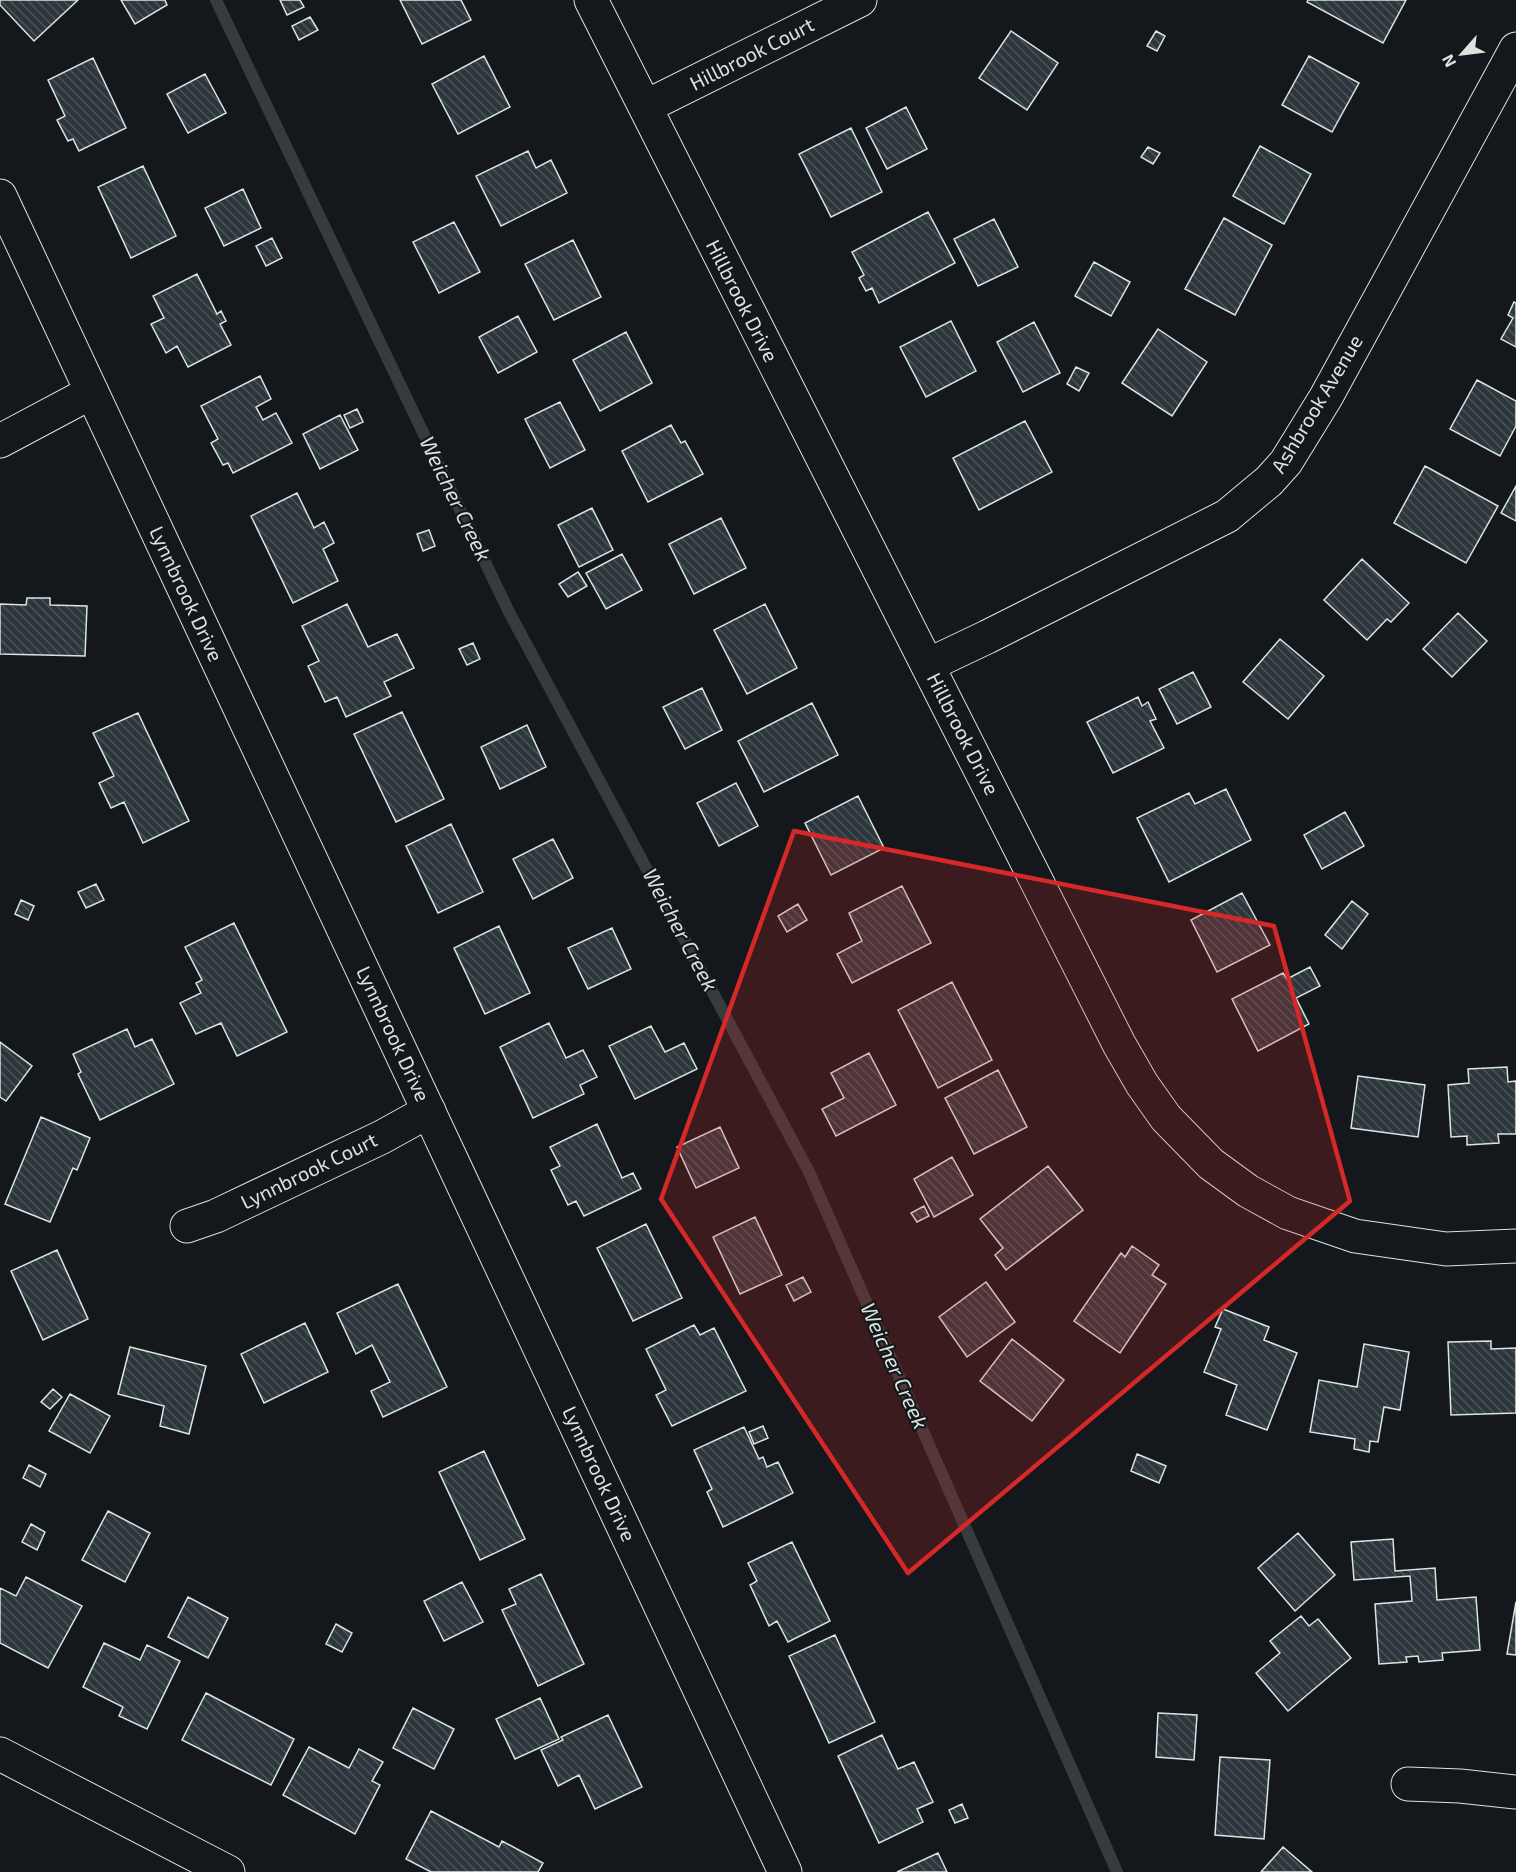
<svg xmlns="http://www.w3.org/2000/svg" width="1516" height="1872" font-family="'Exo 2',sans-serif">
	<defs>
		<pattern id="building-back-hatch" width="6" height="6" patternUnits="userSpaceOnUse" patternTransform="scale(1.5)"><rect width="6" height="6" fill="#2c363c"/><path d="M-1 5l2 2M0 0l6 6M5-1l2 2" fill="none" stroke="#4a5358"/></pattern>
	</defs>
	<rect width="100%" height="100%" fill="#14181c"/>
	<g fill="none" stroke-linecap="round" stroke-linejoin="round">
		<path stroke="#363b3e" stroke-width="12" d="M 216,0 L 508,610 L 809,1172 L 1117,1872"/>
	</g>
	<path fill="url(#building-back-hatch)" stroke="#d8e6dc" stroke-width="1.5" d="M 0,0 L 78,0 L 34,41 L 0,5 Z
		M 121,0 L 165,0 L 167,5 L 135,24 Z
		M 280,0 L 300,0 L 304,7 L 287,15 Z
		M 400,0 L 461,0 L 471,20 L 422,44 Z
		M 1308,0 L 1406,0 L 1383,43 L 1307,2 Z
		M 310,17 L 318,30 L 299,40 L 292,26 Z
		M 1011,31 L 1058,63 L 1027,110 L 979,78 Z
		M 1156,31 L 1165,36 L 1157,51 L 1147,46 Z
		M 484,56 L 510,107 L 458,134 L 432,84 Z
		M 1309,56 L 1359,83 L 1332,132 L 1282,105 Z
		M 93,58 L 126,128 L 79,151 L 73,139 L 68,141 L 57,120 L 65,116 L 48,80 Z
		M 205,74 L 226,113 L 188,133 L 167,94 Z
		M 906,107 L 927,149 L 887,169 L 866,128 Z
		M 851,128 L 882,192 L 831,217 L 799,154 Z
		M 1260,146 L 1311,174 L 1284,224 L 1233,196 Z
		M 1148,147 L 1160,153 L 1153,164 L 1141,157 Z
		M 528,151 L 536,168 L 551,160 L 567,193 L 501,226 L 476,176 Z
		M 143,166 L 176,236 L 131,258 L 98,187 Z
		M 243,189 L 261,228 L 224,246 L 205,208 Z
		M 928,212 L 955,263 L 879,303 L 872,288 L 866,291 L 859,278 L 864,275 L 852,252 Z
		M 1224,218 L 1272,245 L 1235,315 L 1185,289 Z
		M 994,219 L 1018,267 L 978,286 L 954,239 Z
		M 454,222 L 480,272 L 439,293 L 413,242 Z
		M 272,238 L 282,258 L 266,266 L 256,246 Z
		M 573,240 L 601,297 L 554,320 L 525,264 Z
		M 1094,262 L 1130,282 L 1111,316 L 1075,296 Z
		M 197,274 L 217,314 L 221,311 L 226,321 L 220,324 L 231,345 L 188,367 L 177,346 L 166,353 L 151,324 L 164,318 L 153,296 Z
		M 1514,302 L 1516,303 L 1516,347 L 1501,339 L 1513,318 L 1508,315 Z
		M 518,316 L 537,352 L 498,373 L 479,337 Z
		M 951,321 L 976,371 L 926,397 L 900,347 Z
		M 1034,322 L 1060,373 L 1023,392 L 997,342 Z
		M 1158,329 L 1207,362 L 1172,416 L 1122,383 Z
		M 626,332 L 652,383 L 600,411 L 573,360 Z
		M 1076,367 L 1089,373 L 1079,391 L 1067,384 Z
		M 260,376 L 271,399 L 256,407 L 263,420 L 276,413 L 292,443 L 233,473 L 228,463 L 223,465 L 211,443 L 218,439 L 201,406 Z
		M 1477,380 L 1516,401 L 1516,426 L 1500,456 L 1450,429 Z
		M 560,402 L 585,450 L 550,468 L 525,419 Z
		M 357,409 L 363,422 L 350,428 L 344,415 Z
		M 340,415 L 358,450 L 320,469 L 303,434 Z
		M 1025,421 L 1052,472 L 979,510 L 953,458 Z
		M 671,425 L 681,443 L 685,441 L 703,474 L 648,502 L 622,451 Z
		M 1425,466 L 1498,506 L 1466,563 L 1394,523 Z
		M 1516,486 L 1516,521 L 1501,513 Z
		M 297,493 L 314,528 L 324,522 L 334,543 L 323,549 L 338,581 L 293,603 L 251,516 Z
		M 592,508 L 613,550 L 579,567 L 558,525 Z
		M 721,518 L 746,568 L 694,594 L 669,544 Z
		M 429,530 L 435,546 L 423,551 L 417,534 Z
		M 622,554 L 642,590 L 606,609 L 586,573 Z
		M 1362,559 L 1409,603 L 1391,622 L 1387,619 L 1367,640 L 1324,600 Z
		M 578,572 L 587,586 L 568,597 L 559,584 Z
		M 27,598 L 50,598 L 50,605 L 87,606 L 85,656 L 0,654 L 0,604 L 26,605 Z
		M 347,604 L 368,647 L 397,634 L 414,668 L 384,682 L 391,696 L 346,717 L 337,697 L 325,702 L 308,666 L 319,661 L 302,626 Z
		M 765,604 L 797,668 L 747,694 L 714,630 Z
		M 1458,613 L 1487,641 L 1452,677 L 1423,649 Z
		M 1280,639 L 1324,676 L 1288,719 L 1243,682 Z
		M 473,643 L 480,659 L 467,665 L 459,649 Z
		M 1193,672 L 1211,707 L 1177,724 L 1159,689 Z
		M 702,688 L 722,730 L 685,749 L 663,707 Z
		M 1138,697 L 1142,706 L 1148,702 L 1156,719 L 1150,721 L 1164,748 L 1113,773 L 1087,722 Z
		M 812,703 L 838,755 L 764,792 L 738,741 Z
		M 402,712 L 444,799 L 396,822 L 354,734 Z
		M 138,713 L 189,821 L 143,843 L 124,802 L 111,808 L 99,783 L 114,776 L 93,733 Z
		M 527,725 L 546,767 L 500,789 L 481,747 Z
		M 736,783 L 758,826 L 719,846 L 697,803 Z
		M 1226,789 L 1251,840 L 1169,882 L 1137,818 L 1189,793 L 1195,804 Z
		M 858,796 L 884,848 L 831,875 L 805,823 Z
		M 1345,812 L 1364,846 L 1322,869 L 1304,835 Z
		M 451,824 L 483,892 L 438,913 L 406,846 Z
		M 553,839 L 573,878 L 533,899 L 513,859 Z
		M 96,884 L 104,900 L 86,908 L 78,892 Z
		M 902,886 L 931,943 L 852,983 L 837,954 L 862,941 L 849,913 Z
		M 1242,893 L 1270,945 L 1217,972 L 1191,920 Z
		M 21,900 L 34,906 L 28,920 L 15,914 Z
		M 1352,901 L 1368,914 L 1342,949 L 1325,935 Z
		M 798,904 L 807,920 L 787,932 L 778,916 Z
		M 234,923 L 287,1032 L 237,1056 L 221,1023 L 196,1034 L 180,1003 L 201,993 L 196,983 L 202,980 L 185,947 Z
		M 499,926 L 530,993 L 485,1014 L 454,948 Z
		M 612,928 L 631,969 L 588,989 L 568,948 Z
		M 1310,967 L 1320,986 L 1296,998 L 1309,1024 L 1258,1051 L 1232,999 L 1283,973 L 1287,979 Z
		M 952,982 L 992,1060 L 938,1088 L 898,1010 Z
		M 549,1023 L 566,1058 L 583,1050 L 597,1077 L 580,1085 L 584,1094 L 533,1118 L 500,1047 Z
		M 651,1026 L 665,1052 L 684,1043 L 697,1069 L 635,1099 L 609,1046 Z
		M 127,1029 L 135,1047 L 152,1039 L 174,1084 L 100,1120 L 78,1074 L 81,1072 L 73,1054 Z
		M 0,1042 L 32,1066 L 6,1101 L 0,1097 Z
		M 869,1053 L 896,1105 L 836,1136 L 822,1109 L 844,1098 L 831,1073 Z
		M 1507,1067 L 1508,1082 L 1516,1081 L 1516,1134 L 1498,1134 L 1499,1143 L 1467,1145 L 1467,1136 L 1451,1137 L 1448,1085 L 1469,1083 L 1468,1069 Z
		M 998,1070 L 1027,1127 L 974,1154 L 945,1098 Z
		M 1358,1076 L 1425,1085 L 1418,1137 L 1351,1128 Z
		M 41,1117 L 90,1138 L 77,1170 L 73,1168 L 50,1222 L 5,1204 Z
		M 597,1124 L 622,1178 L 633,1173 L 641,1189 L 584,1216 L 576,1201 L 568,1205 L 551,1170 L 560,1166 L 550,1147 Z
		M 720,1127 L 739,1168 L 696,1188 L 677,1147 Z
		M 952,1157 L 973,1195 L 934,1217 L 914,1179 Z
		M 1048,1166 L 1083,1210 L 1006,1270 L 995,1255 L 1003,1248 L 980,1219 Z
		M 924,1206 L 929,1216 L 917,1222 L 911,1213 Z
		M 755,1217 L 782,1275 L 740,1294 L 713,1237 Z
		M 646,1224 L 682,1298 L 633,1321 L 597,1248 Z
		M 1132,1246 L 1159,1265 L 1152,1275 L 1166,1284 L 1120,1353 L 1074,1321 L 1121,1253 L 1125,1257 Z
		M 57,1250 L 88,1319 L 43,1340 L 11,1271 Z
		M 803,1277 L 811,1292 L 794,1301 L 786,1285 Z
		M 986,1282 L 1015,1322 L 967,1357 L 939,1317 Z
		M 398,1284 L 447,1387 L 383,1417 L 371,1391 L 390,1382 L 372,1345 L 356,1354 L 337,1313 Z
		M 1223,1309 L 1269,1327 L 1264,1340 L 1297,1353 L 1267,1430 L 1226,1415 L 1237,1385 L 1204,1372 L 1221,1329 L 1215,1327 Z
		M 305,1323 L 328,1372 L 264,1403 L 241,1354 Z
		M 694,1325 L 700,1335 L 714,1328 L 746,1391 L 672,1426 L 656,1395 L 666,1390 L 646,1349 Z
		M 1012,1339 L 1064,1380 L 1032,1421 L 980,1381 Z
		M 1491,1341 L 1491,1349 L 1516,1348 L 1516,1413 L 1451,1415 L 1448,1342 Z
		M 1364,1344 L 1409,1352 L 1400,1410 L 1384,1407 L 1378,1442 L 1370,1441 L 1369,1452 L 1354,1449 L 1355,1439 L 1310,1432 L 1319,1380 L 1357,1387 Z
		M 130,1347 L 206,1366 L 189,1434 L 160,1426 L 164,1406 L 118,1394 Z
		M 53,1389 L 62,1397 L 50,1409 L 41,1402 Z
		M 70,1394 L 110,1416 L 90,1453 L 49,1431 Z
		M 763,1426 L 768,1438 L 754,1444 L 749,1432 Z
		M 744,1427 L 759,1459 L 763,1457 L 767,1467 L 778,1462 L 793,1493 L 723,1527 L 707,1492 L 712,1489 L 694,1450 Z
		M 484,1451 L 525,1539 L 480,1560 L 439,1472 Z
		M 1137,1454 L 1166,1466 L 1159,1483 L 1131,1471 Z
		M 29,1465 L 46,1474 L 40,1487 L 23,1478 Z
		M 108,1511 L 150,1533 L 125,1582 L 82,1560 Z
		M 31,1524 L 45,1532 L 37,1550 L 22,1542 Z
		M 1298,1533 L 1335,1575 L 1295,1611 L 1258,1568 Z
		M 1393,1539 L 1395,1571 L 1435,1568 L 1437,1600 L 1476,1597 L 1480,1650 L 1442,1653 L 1443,1660 L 1419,1662 L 1418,1656 L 1406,1657 L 1407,1662 L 1379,1664 L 1375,1604 L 1412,1601 L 1410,1576 L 1354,1580 L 1351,1542 Z
		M 792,1542 L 830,1621 L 788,1642 L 777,1621 L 769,1626 L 750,1585 L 757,1581 L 748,1563 Z
		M 541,1574 L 584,1664 L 538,1686 L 502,1610 L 516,1604 L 509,1589 Z
		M 26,1577 L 82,1606 L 48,1668 L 0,1643 L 0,1588 L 16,1596 Z
		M 462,1582 L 483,1622 L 444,1641 L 424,1601 Z
		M 188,1597 L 228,1618 L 208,1658 L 168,1637 Z
		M 1516,1602 L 1516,1655 L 1507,1654 Z
		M 1301,1616 L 1309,1626 L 1318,1619 L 1351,1658 L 1288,1711 L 1256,1673 L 1280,1653 L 1270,1641 Z
		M 336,1624 L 352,1633 L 342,1652 L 326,1644 Z
		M 835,1635 L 875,1722 L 829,1743 L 789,1656 Z
		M 104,1643 L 140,1660 L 147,1645 L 180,1661 L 147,1729 L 119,1716 L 123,1707 L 83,1687 Z
		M 206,1693 L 294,1739 L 271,1785 L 182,1740 Z
		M 540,1698 L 559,1739 L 515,1759 L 496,1719 Z
		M 413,1708 L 454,1729 L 434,1769 L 393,1748 Z
		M 1158,1713 L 1197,1715 L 1194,1760 L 1156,1757 Z
		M 608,1715 L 642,1787 L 595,1809 L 579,1775 L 558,1786 L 541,1750 L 563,1740 L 561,1737 Z
		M 882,1735 L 898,1769 L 914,1762 L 933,1802 L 917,1809 L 923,1822 L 879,1843 L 838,1756 Z
		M 309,1747 L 349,1768 L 359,1749 L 383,1762 L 372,1781 L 380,1785 L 355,1834 L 283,1795 Z
		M 1220,1757 L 1270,1760 L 1264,1839 L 1215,1835 Z
		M 962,1804 L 968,1818 L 955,1823 L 949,1810 Z
		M 431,1811 L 499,1847 L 502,1841 L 543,1863 L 538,1872 L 431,1872 L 406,1859 Z
		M 1283,1847 L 1312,1872 L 1261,1872 Z
		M 938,1853 L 947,1872 L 897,1872 Z"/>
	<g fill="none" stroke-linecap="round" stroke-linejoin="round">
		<g stroke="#d8e6dc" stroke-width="35">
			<path id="street" d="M 591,0 L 1119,1044 L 1142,1084 L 1166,1118 L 1211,1164 L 1248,1191 L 1288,1213 L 1355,1236 L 1446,1249 L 1516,1246
				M 645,107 L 860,0
				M 0,196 L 785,1872
				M 0,441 L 92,392
				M 928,665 L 987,637 L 1227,516 L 1269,481 L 1286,462 L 1326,397 L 1516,49
				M 187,1226 L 216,1216 L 382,1137 L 429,1111
				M 0,1754 L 228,1872
				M 1408,1784 L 1460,1786 L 1516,1792"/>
		</g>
		<use href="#street" stroke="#14181c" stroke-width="33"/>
	</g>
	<path fill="#d62828" fill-opacity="0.2" stroke="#d62828" stroke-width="4.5" stroke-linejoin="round" d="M 794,831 L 1274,926 L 1350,1201 L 908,1573 L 661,1199 Z"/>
	<g text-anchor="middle" stroke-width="4.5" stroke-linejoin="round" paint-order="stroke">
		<g font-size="20" fill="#d8e6dc" stroke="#14181c">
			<text transform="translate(752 54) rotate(-27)" y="7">Hillbrook Court</text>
			<text transform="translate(742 301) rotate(63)" y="7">Hillbrook Drive</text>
			<text transform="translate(1317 404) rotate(-59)" y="7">Ashbrook Avenue</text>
			<text transform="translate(186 594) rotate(65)" y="7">Lynnbrook Drive</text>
			<text transform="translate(963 734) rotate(63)" y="7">Hillbrook Drive</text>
			<text transform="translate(393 1034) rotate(65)" y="7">Lynnbrook Drive</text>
			<text transform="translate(309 1171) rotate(-26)" y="7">Lynnbrook Court</text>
			<text transform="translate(599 1474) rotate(65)" y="7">Lynnbrook Drive</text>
		</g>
		<g font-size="21" font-style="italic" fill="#d8e6dc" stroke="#14181c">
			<text transform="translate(455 499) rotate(64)" y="7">Weicher Creek</text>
			<text transform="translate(680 930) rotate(62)" y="7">Weicher Creek</text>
			<text transform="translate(894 1366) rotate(66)" y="7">Weicher Creek</text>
		</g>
	</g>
	<g transform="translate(1462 54) rotate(242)" stroke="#14181c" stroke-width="4.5" paint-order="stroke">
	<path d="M0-4.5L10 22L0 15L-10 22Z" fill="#d8e6dc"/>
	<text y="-9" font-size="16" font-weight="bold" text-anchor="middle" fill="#d8e6dc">N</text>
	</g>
</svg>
